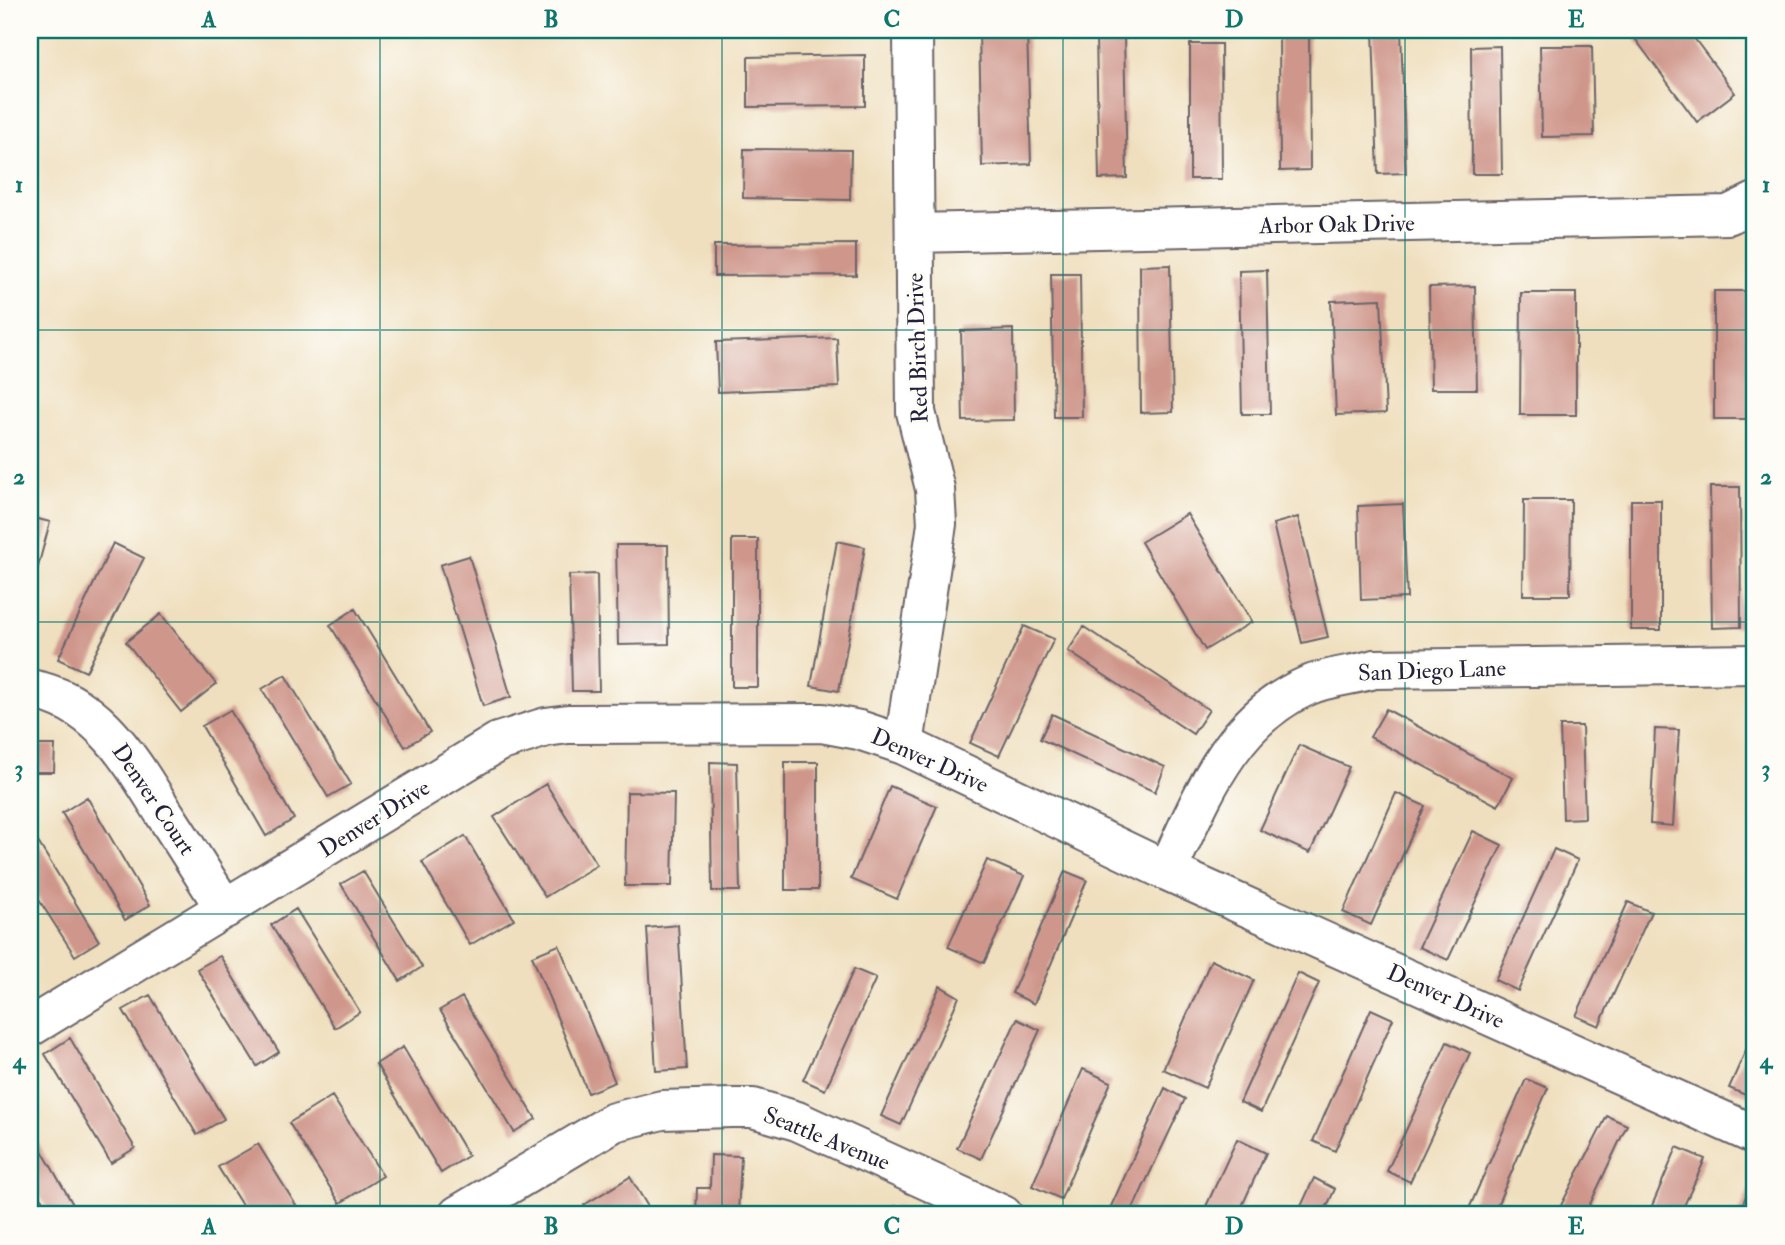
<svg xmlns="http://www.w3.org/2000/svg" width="1785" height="1245" font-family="'IM FELL Double Pica',serif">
	<rect width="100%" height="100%" fill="#fdfcf7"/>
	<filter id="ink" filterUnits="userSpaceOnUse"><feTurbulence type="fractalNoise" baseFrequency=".0143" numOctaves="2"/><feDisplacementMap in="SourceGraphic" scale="14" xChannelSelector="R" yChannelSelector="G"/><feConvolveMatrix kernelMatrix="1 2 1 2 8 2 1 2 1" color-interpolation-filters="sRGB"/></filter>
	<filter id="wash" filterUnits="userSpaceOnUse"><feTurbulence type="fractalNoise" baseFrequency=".00686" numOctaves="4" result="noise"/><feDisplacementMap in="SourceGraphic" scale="28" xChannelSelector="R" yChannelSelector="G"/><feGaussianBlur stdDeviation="1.57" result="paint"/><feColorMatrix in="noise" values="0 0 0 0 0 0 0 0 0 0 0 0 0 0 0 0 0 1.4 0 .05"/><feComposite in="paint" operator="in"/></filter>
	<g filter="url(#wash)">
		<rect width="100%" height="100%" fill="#efdfbe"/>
		<g id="blocks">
			<path fill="#cf968b" d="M 979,30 L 1027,30 L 1031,164 L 982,166 Z
				M 1279,30 L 1309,30 L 1310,170 L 1280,171 Z
				M 1391,30 L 1401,30 L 1406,173 L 1378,174 L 1373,31 Z
				M 1649,30 L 1688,30 L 1735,93 L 1697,122 L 1636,40 Z
				M 1096,35 L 1124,35 L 1127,178 L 1099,179 Z
				M 1190,44 L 1221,44 L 1222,179 L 1190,179 Z
				M 1500,46 L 1502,174 L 1472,174 L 1471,47 Z
				M 1540,46 L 1592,46 L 1594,136 L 1542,137 Z
				M 865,55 L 865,106 L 748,107 L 748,57 Z
				M 744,149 L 851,150 L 850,200 L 743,198 Z
				M 856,244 L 856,275 L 714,276 L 714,245 Z
				M 1170,265 L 1173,412 L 1141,413 L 1140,266 Z
				M 1267,270 L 1270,414 L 1242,414 L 1239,271 Z
				M 1051,274 L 1080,274 L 1082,417 L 1054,417 Z
				M 1475,286 L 1477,389 L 1431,389 L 1429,287 Z
				M 1714,291 L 1755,291 L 1755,419 L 1714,419 Z
				M 1521,293 L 1576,293 L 1576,415 L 1520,415 Z
				M 1381,299 L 1386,413 L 1336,415 L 1331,301 Z
				M 1013,329 L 1014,420 L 963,421 L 961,331 Z
				M 837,338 L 839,387 L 718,392 L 716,342 Z
				M 1710,487 L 1740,487 L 1741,627 L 1712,628 Z
				M 1524,500 L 1571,500 L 1570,595 L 1523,595 Z
				M 1631,500 L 1661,500 L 1661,630 L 1631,630 Z
				M 1403,504 L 1407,598 L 1361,600 L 1358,506 Z
				M 1187,514 L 1252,622 L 1205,650 L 1141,542 Z
				M 30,517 L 50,522 L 31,593 L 30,593 Z
				M 1298,517 L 1328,637 L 1302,643 L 1273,524 Z
				M 732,539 L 758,539 L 758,687 L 732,687 Z
				M 837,541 L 865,547 L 839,691 L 811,686 Z
				M 113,543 L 144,558 L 86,672 L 58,659 Z
				M 616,545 L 668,545 L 669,644 L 618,645 Z
				M 469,556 L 511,697 L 483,706 L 440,565 Z
				M 597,574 L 599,691 L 572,691 L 569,575 Z
				M 355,609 L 430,732 L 405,747 L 330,625 Z
				M 161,614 L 216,684 L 181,712 L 126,642 Z
				M 1024,626 L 1054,639 L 999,756 L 970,743 Z
				M 1084,627 L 1209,710 L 1193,734 L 1068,651 Z
				M 285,675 L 351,784 L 328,797 L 262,689 Z
				M 1386,709 L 1513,778 L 1498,806 L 1370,737 Z
				M 230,710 L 294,819 L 266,836 L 202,726 Z
				M 1052,714 L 1165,767 L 1155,792 L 1040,739 Z
				M 1560,726 L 1582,726 L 1585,818 L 1563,819 Z
				M 1655,729 L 1679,730 L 1673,826 L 1650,824 Z
				M 30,745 L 55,745 L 54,772 L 30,772 Z
				M 1299,745 L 1349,767 L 1310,853 L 1260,830 Z
				M 710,762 L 737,763 L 740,891 L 712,891 Z
				M 785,762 L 818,762 L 818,890 L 785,890 Z
				M 546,784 L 597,865 L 545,897 L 494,817 Z
				M 890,786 L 937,806 L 897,899 L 851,879 Z
				M 627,792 L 674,793 L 672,886 L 625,886 Z
				M 1396,793 L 1425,806 L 1371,925 L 1343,912 Z
				M 87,797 L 150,905 L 125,920 L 62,813 Z
				M 30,829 L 99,941 L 75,956 L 30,886 Z
				M 1473,831 L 1502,845 L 1448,960 L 1419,947 Z
				M 465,836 L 514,919 L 470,945 L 422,862 Z
				M 1554,849 L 1578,860 L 1518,991 L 1495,980 Z
				M 987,860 L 1024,876 L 984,963 L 948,947 Z
				M 363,871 L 422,967 L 400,981 L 341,884 Z
				M 1065,871 L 1087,880 L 1034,1004 L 1012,993 Z
				M 1628,902 L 1651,912 L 1599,1026 L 1576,1016 Z
				M 296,909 L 360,1012 L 335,1028 L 271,925 Z
				M 678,925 L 687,1069 L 656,1071 L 647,928 Z
				M 559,945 L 615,1082 L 588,1093 L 532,956 Z
				M 220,956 L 279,1052 L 257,1066 L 197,969 Z
				M 1211,960 L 1254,980 L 1205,1088 L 1163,1069 Z
				M 854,969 L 876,978 L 825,1090 L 803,1080 Z
				M 1298,973 L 1319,983 L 1261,1112 L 1240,1102 Z
				M 940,986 L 959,997 L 901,1125 L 881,1116 Z
				M 150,995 L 224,1119 L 197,1135 L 123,1010 Z
				M 462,997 L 536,1119 L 514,1132 L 440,1010 Z
				M 1371,1009 L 1393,1019 L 1335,1151 L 1313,1141 Z
				M 1017,1019 L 1040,1030 L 981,1159 L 957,1148 Z
				M 1755,1030 L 1755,1099 L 1729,1088 Z
				M 70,1038 L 135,1148 L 111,1163 L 45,1054 Z
				M 1447,1042 L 1470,1053 L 1410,1182 L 1387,1171 Z
				M 403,1047 L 468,1156 L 441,1173 L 376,1064 Z
				M 1083,1069 L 1111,1082 L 1061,1199 L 1032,1186 Z
				M 1526,1079 L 1548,1088 L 1493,1215 L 1478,1215 L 1468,1211 Z
				M 1165,1088 L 1185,1099 L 1130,1215 L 1107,1215 Z
				M 332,1096 L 383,1176 L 340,1203 L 289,1123 Z
				M 1607,1116 L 1627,1125 L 1585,1215 L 1556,1215 Z
				M 30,1130 L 75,1208 L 63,1215 L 51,1215 L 30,1179 Z
				M 1237,1139 L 1266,1153 L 1238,1215 L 1202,1215 Z
				M 258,1144 L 302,1215 L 248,1215 L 218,1167 Z
				M 1677,1147 L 1705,1159 L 1680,1215 L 1648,1215 Z
				M 711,1155 L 741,1156 L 738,1215 L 696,1215 L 697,1188 L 710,1188 Z
				M 1755,1175 L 1755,1215 L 1738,1215 Z
				M 630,1177 L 653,1215 L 591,1215 L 584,1205 Z
				M 1314,1178 L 1335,1189 L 1323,1215 L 1297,1215 Z
				M 895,1206 L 916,1215 L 891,1215 Z"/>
		</g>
	</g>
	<g filter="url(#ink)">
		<use href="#blocks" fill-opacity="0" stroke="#6a6469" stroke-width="2"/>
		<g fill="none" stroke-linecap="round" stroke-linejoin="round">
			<g stroke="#6a6469" stroke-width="42">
				<path id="street" d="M 915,233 L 1728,215 L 1755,202
					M 30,689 C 98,701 130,759 164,813 C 185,845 205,877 225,909
					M 904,745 L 937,524 L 935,489 L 916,412 L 913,30
					M 1167,871 C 1201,800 1229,720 1307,686 C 1329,676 1352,676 1374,669 L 1755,664
					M 30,1027 L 498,742 L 546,727 L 568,724 L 822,723 L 859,730 L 904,745 L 1167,871 L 1755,1135
					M 458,1215 L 614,1122 L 662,1110 L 731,1108 L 753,1108 L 797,1121 L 1003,1215"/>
			</g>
			<use href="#street" stroke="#fff" stroke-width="38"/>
		</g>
	</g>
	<path fill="none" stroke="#0f766e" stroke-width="2" stroke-opacity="0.55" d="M 380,30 L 380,1215M 722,30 L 722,1215M 1063,30 L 1063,1215M 1405,30 L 1405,1215M 30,330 L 1755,330M 30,622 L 1755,622M 30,914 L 1755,914"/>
	<g text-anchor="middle" stroke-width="6" stroke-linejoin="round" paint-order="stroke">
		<g font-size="23" fill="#22223b" stroke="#fdfcf7">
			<text transform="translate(1337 224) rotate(-1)" y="8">Arbor Oak Drive</text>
			<text transform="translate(917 348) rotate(-92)" y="8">Red Birch Drive</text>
			<text transform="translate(1432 670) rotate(-2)" y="8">San Diego Lane</text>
			<text transform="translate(930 760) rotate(24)" y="8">Denver Drive</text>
			<text transform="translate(154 799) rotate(56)" y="8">Denver Court</text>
			<text transform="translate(374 818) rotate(-32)" y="8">Denver Drive</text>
			<text transform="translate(1446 996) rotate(24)" y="8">Denver Drive</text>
			<text transform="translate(827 1138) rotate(22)" y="8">Seattle Avenue</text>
		</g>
	</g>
	<rect width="1785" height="1245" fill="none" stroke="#fdfcf7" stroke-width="77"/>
	<rect x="38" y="38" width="1708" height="1168" fill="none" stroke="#0f766e" stroke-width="2.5"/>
	<g font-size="23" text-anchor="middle" font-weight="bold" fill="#0f766e">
		<text x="209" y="27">A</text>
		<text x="551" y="27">B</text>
		<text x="892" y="27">C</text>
		<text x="1234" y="27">D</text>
		<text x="1576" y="27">E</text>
		<text x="19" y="192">1</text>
		<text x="1766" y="192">1</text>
		<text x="19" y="484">2</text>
		<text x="1766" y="484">2</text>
		<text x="19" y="776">3</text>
		<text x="1766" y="776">3</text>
		<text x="19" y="1068">4</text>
		<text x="1766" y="1068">4</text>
		<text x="209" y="1234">A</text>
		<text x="551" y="1234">B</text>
		<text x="892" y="1234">C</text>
		<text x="1234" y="1234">D</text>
		<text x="1576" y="1234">E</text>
	</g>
</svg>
